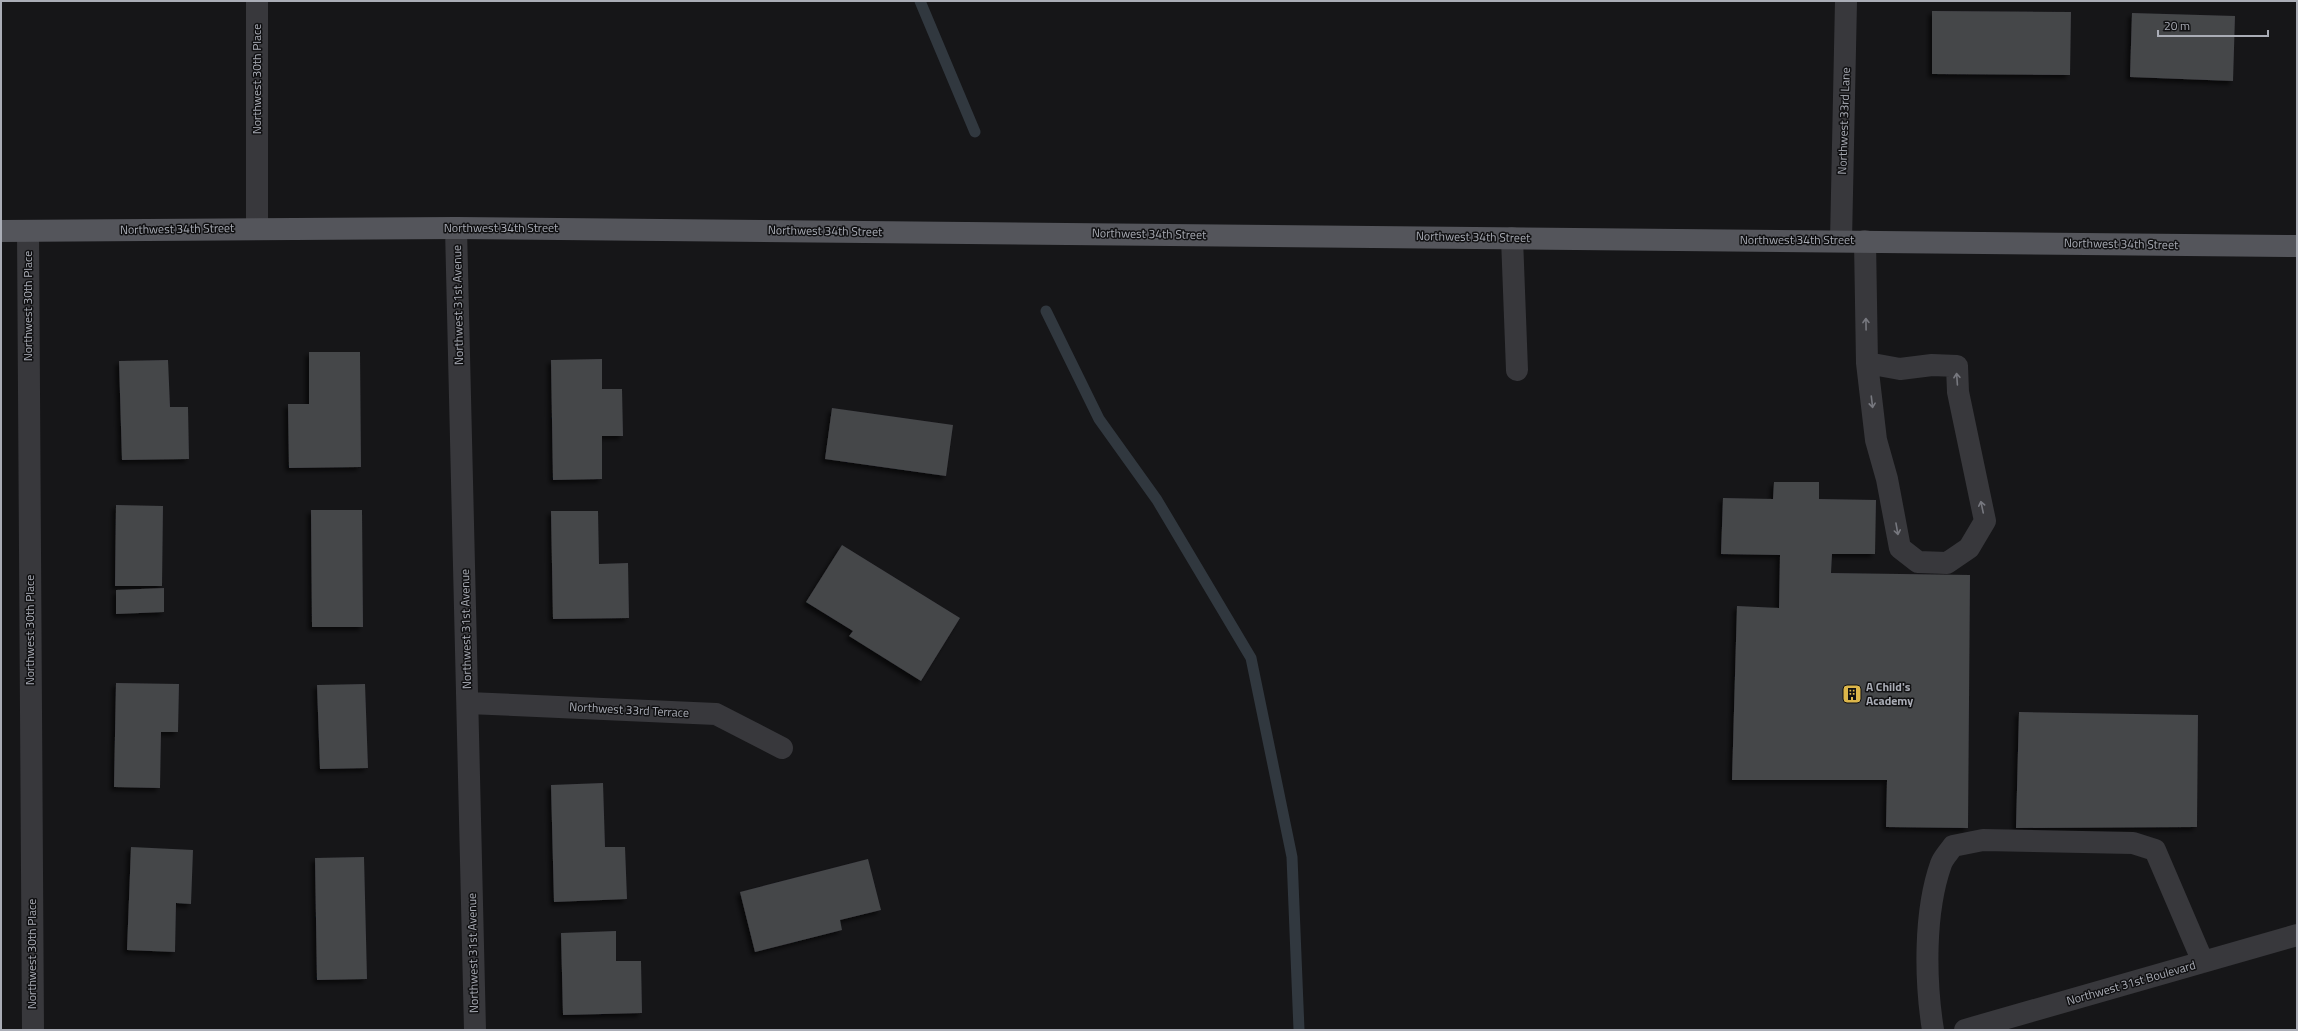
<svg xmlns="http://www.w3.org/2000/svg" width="2298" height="1031" font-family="'Titillium Web',sans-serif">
	<defs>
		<filter id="shadow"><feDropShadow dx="-3.5" dy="3.5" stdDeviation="2" flood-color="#0009"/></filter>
	</defs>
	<rect width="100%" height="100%" fill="#161618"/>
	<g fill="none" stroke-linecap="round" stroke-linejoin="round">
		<path stroke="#31383f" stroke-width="11" d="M 920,1 L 975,132
			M 1046,311 L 1099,419 L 1157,500 L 1251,658 L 1292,857 L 1299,1030"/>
	</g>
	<path fill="#45464a" filter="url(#shadow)" d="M 1932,11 L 2071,12 L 2070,75 L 1932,74 Z
		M 2132,13 L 2235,16 L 2233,81 L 2130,77 Z
		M 309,352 L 360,352 L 361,467 L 289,468 L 288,404 L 309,404 Z
		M 602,359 L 602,389 L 622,389 L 623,436 L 602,436 L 602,479 L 553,480 L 551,360 Z
		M 168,360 L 170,407 L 188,407 L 189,459 L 122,460 L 119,361 Z
		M 832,408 L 953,425 L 946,476 L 825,459 Z
		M 1774,482 L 1819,482 L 1819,499 L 1876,500 L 1875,554 L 1832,554 L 1831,573 L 1970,575 L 1968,828 L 1886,827 L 1887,780 L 1732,780 L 1737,606 L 1779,608 L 1780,555 L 1721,554 L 1723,498 L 1773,499 Z
		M 116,505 L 163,506 L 162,586 L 115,586 Z
		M 311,510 L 362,510 L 363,627 L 312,627 Z
		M 551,511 L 598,511 L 599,564 L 628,563 L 629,618 L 553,619 Z
		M 842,545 L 960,618 L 921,681 L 849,636 L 853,631 L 806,602 Z
		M 164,588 L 164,612 L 116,614 L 116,590 Z
		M 116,683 L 179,684 L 178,732 L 161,732 L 160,788 L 114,787 Z
		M 365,684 L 368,768 L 320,769 L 317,685 Z
		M 2019,712 L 2198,715 L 2197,827 L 2016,828 Z
		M 603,783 L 605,847 L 625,847 L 627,899 L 554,902 L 551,785 Z
		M 131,847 L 193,850 L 191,904 L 176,903 L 175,952 L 127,950 Z
		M 364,857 L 367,979 L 317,980 L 315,858 Z
		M 868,859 L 881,910 L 840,920 L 842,930 L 755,952 L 740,892 Z
		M 616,931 L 616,961 L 641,961 L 642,1013 L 563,1015 L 561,933 Z"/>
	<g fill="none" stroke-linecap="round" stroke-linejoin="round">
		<path stroke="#38383c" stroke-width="22" d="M 257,1 L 257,229
			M 456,228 L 475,1030
			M 28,231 L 33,1030
			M 1512,238 L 1517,370
			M 1841,241 L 1846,1
			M 1865,241 L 1867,363 L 1876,440 L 1887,479 L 1900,548 L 1918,562 L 1947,563 L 1969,548 L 1985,521 L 1958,392 L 1957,366 L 1932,365 L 1900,369 L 1867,363
			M 468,703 L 716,714 L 782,748
			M 1933,1030 C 1925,980 1924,912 1941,864 C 1943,858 1949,852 1953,846 L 1983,840 L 2133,843 L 2155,850 L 2203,962
			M 1965,1030 L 2297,935"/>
		<path stroke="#54555b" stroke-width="22" d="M 1,231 L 456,228 L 2297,246"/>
	</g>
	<defs><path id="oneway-shaft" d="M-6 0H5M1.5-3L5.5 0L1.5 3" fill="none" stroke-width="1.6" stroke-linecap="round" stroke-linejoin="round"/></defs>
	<g stroke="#77787f">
		<use href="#oneway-shaft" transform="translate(1866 324) rotate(-91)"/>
		<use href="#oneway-shaft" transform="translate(1957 379) rotate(-94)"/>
		<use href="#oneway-shaft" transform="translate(1872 402) rotate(83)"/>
		<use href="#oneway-shaft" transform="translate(1982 507) rotate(-102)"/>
		<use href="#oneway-shaft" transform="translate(1897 529) rotate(80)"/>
	</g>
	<defs>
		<g id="building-square" transform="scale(1)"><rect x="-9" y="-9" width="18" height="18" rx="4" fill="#dcb64a" stroke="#111113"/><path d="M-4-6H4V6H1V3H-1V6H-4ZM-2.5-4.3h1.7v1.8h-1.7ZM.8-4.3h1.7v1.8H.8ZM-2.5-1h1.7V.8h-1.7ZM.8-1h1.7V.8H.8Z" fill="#111"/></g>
	</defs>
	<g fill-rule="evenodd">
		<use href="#building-square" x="1852" y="694"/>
	</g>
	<g text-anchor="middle" stroke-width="3" stroke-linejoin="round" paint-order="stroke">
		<g font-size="12" fill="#aaadb6" stroke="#111113">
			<text transform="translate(257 79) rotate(-90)" y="4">Northwest 30th Place</text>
			<text transform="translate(1844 121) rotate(-88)" y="4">Northwest 33rd Lane</text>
			<text x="501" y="232">Northwest 34th Street</text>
			<text transform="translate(177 229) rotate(-1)" y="4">Northwest 34th Street</text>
			<text transform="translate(825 231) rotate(1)" y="4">Northwest 34th Street</text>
			<text transform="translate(1149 234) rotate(1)" y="4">Northwest 34th Street</text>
			<text transform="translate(1473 237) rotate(1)" y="4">Northwest 34th Street</text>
			<text x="1797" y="244">Northwest 34th Street</text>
			<text transform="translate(2121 244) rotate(1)" y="4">Northwest 34th Street</text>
			<text transform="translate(458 305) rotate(-91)" y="4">Northwest 31st Avenue</text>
			<text transform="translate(28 306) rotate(-90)" y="4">Northwest 30th Place</text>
			<text transform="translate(466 629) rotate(-91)" y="4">Northwest 31st Avenue</text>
			<text transform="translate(30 630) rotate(-90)" y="4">Northwest 30th Place</text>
			<text transform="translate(629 710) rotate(3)" y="4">Northwest 33rd Terrace</text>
			<text transform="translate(473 953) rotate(-91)" y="4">Northwest 31st Avenue</text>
			<text transform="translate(32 954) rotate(-90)" y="4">Northwest 30th Place</text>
			<text transform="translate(2131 983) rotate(-16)" y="4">Northwest 31st Boulevard</text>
		</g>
		<g font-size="12" font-weight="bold" fill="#aaadb6" stroke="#111113" text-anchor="start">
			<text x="1866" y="691">A Child's<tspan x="1866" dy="14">Academy</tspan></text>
		</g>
	</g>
	<rect width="2298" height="1031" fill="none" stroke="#aaadb6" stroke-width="4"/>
	<path d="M2158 30v6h110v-6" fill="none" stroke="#aaadb6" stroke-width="2"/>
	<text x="2164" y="30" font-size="12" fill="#aaadb6" stroke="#111113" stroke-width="3" paint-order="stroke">20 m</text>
</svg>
